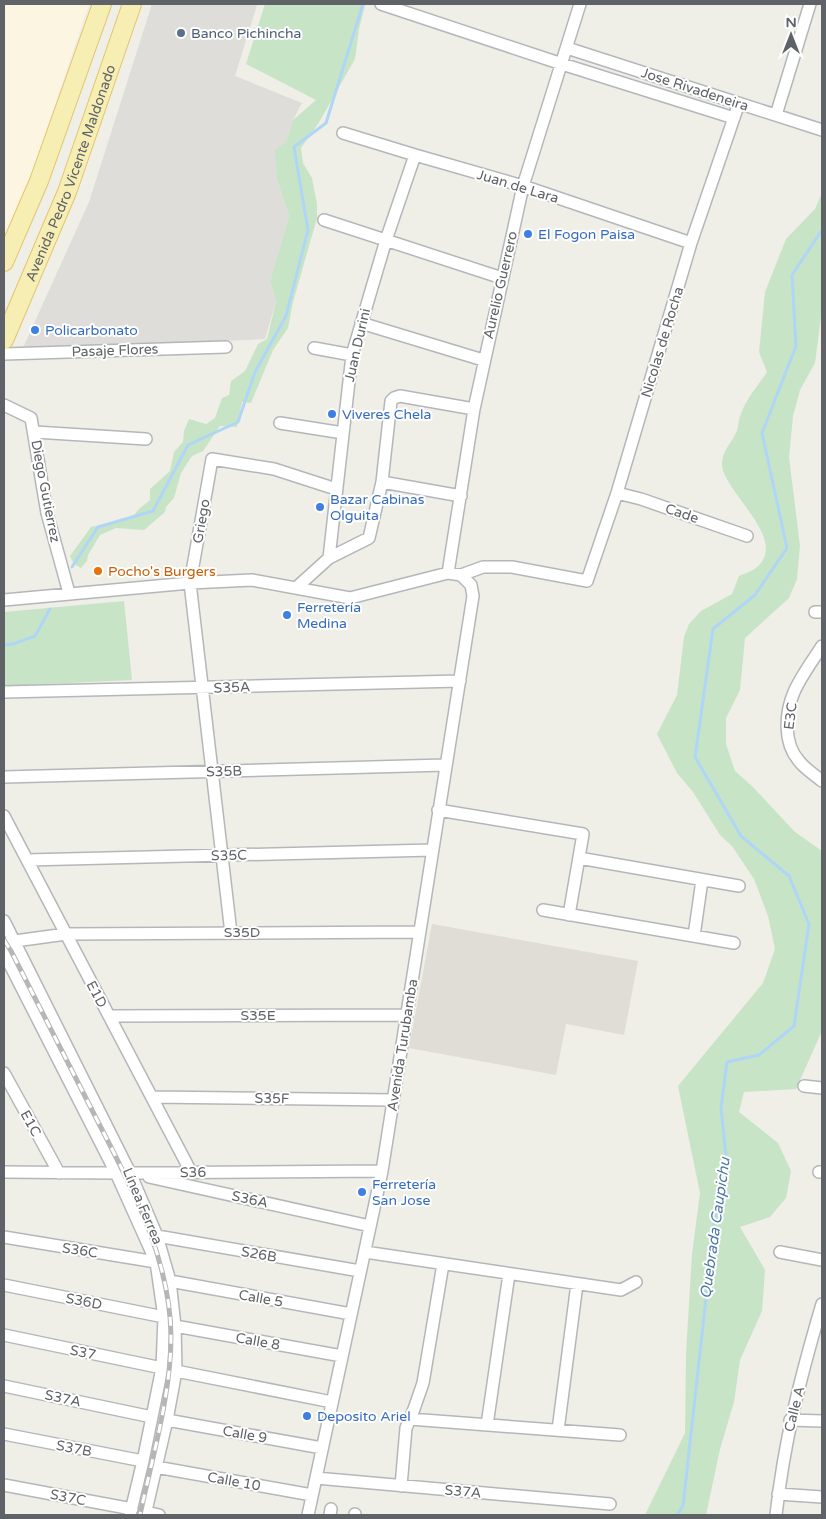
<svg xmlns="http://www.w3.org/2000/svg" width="826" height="1519" font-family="'Varela Round',sans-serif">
	<rect width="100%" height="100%" fill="#efeee7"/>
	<path fill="#fbf5e1" d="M 4,4 L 89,4 L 28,185 L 4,239 Z"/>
	<path fill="#deddd9" d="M 152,4 L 257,5 L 235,76 L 302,103 L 293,120 L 286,142 L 277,180 L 289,216 L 270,281 L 276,302 L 265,339 L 22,350 L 89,202 Z"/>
	<path fill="#dfddd6" d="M 432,924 L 638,961 L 624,1035 L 566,1024 L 556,1075 L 409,1048 Z"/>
	<path fill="#c7e4c7" d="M 265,4 L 369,4 L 365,5 L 359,29 L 355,59 L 318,124 L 301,148 L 303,163 L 312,178 L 317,204 L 317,218 L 293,302 L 288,328 L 273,350 L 251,403 L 242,402 L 237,427 L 220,426 L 203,451 L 192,456 L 181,473 L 174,498 L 166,507 L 165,512 L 144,530 L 116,528 L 100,535 L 88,555 L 87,561 L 81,568 L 74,564 L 70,556 L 91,527 L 131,519 L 139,509 L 150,500 L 150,489 L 170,471 L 174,452 L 183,442 L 184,431 L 189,419 L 206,424 L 215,418 L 222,398 L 229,395 L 231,381 L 245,371 L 258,344 L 267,339 L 276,302 L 270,281 L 289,216 L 277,180 L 275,150 L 286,142 L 293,120 L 316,100 L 246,64 Z
		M 822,193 L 821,317 L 815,363 L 800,390 L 793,416 L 789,457 L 800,546 L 797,579 L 789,598 L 745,638 L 740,690 L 726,718 L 726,744 L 735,771 L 753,787 L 795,832 L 822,851 L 822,1031 L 796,1089 L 744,1092 L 739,1112 L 778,1143 L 791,1171 L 786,1198 L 770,1217 L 740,1227 L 765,1270 L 762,1311 L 740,1360 L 734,1402 L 720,1449 L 706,1515 L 645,1515 L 685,1433 L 686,1354 L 692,1254 L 700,1193 L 678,1086 L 763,983 L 775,949 L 768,916 L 754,879 L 732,846 L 720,835 L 693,792 L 677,773 L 657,734 L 677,695 L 684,637 L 689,624 L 701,611 L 732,594 L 739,576 C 744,574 752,571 756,568 C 791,540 722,491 722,464 C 722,452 731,443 736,433 C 739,427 738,420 741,414 C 745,401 759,384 767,372 L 759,352 L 765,292 L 786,239 L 815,209 Z
		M 124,601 L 132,680 L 4,686 L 4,612 Z"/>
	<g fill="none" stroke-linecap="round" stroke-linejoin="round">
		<path stroke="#b0d6f7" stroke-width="3" d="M 72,567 L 98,527 L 153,511 L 188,445 L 238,422 L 255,372 L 286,316 L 308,230 L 294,147 L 326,123 L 363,4
			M 4,645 L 13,644 L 35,636 L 50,609
			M 677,1515 L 683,1506 L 717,1199 L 726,1156 L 721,1108 L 727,1062 L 759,1055 L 794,1026 L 809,924 L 789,876 L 741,836 L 695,757 L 713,629 L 755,595 L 787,548 L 762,433 L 796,346 L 792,275 L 822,230"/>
		<g stroke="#b4b7ba" stroke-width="14">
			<path id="minor" d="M 381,4 L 562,64 L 734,118
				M 567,48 L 822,130
				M 776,115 L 810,4
				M 343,133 L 415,155 L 523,186 L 691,243
				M 324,220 L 502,278
				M 361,323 L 483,360
				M 314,348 L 352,355
				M 4,354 L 226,347
				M 4,405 L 31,418 L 47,513 L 69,593
				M 280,423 L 343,433
				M 35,432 L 146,439
				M 382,482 L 461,496
				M 617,493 L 641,499 L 747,536
				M 329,558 L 369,538 L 382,482 L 391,401 L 394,398 L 400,396 L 474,409
				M 448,573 L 474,409 L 523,186 L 580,4
				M 297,587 L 329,558 L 352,355 L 386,240 L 415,155
				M 4,600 L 190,583 L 252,580 L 350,598 L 448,573 L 461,575 L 483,567 L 512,567 L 587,581 L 617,493 L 691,243 L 739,103
				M 815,612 L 822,612
				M 822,646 C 813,660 801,676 794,692 C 785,713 783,743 799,761 C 805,769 815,775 822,781
				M 4,692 L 460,681
				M 4,777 L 445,765
				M 438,810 L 583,834 L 569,915
				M 4,816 L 191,1172
				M 579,858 L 739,886
				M 27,860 L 432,850
				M 543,910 L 734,943
				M 4,921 L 130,1173 L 157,1236 L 170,1281 L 175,1326 L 176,1371 L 167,1420 L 145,1515
				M 231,933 L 190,583 L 212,459 L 274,469 L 336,489
				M 694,936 L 702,880
				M 4,945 L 15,941 L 66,934 L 419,932
				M 4,953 L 116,1173 L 156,1262 L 164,1317 L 162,1368 L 143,1461 L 130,1515
				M 109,1016 L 406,1015
				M 4,1073 L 59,1173
				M 804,1086 L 822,1088
				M 152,1097 L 393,1100
				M 4,1172 L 116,1173 L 382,1171
				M 819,1172 L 822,1172
				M 149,1177 L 370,1226
				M 157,1236 L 360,1271
				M 4,1237 L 156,1262
				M 365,1252 L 621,1290 L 636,1282
				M 780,1252 L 822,1260
				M 170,1281 L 351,1314
				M 4,1285 L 164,1317
				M 175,1326 L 342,1356
				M 4,1335 L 162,1368
				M 176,1371 L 332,1402
				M 4,1386 L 152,1417
				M 410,1419 L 620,1435
				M 167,1420 L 322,1448
				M 790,1420 L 822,1421
				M 487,1425 L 509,1274
				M 558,1430 L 577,1284
				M 4,1434 L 143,1461
				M 156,1467 L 312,1495
				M 316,1478 L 610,1504
				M 4,1485 L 132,1509
				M 401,1486 L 406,1428 L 414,1409 L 423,1383 L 443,1264
				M 778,1494 L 822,1497
				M 146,1512 L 159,1515
				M 308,1515 L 382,1171 L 473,596 L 471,585 L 461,575
				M 330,1515 L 331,1509
				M 355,1515 L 355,1514
				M 776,1515 C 784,1441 801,1375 822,1304"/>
		</g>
		<g stroke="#e4c56c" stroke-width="20">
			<g id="primary">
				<path d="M 4,262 L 39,181 L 102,4"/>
				<path id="s1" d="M 4,340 L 67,192 L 132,4"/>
			</g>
		</g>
		<use href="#minor" stroke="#fff" stroke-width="11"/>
		<use href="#primary" stroke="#f7eeb4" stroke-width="18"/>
		<g stroke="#b5b6b6" stroke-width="5">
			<path id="rail" d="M 4,940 L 11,951 C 38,1004 65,1057 92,1110 C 128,1181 170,1254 171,1336 C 171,1395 152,1458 140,1515"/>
		</g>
		<use href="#rail" stroke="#fff" stroke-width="3" stroke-dasharray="9" stroke-linecap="butt"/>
	</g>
	<circle fill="#5c6f8a" stroke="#fff" stroke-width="2" cx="181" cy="33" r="5"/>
	<g fill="#3f7fe0" stroke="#fff" stroke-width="2">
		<circle cx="528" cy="234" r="5"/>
		<circle cx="35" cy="330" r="5"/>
		<circle cx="332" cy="414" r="5"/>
		<circle cx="320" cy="507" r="5"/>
		<circle cx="287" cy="615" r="5"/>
		<circle cx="362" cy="1192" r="5"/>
		<circle cx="307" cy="1416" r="5"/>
	</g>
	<circle fill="#e8710a" stroke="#fff" stroke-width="2" cx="98" cy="571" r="5"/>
	<g text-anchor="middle" stroke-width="4" stroke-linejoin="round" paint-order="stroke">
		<g font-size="14" fill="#4e5e75" stroke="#fff" text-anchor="start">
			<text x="191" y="38">Banco Pichincha</text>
		</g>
		<g font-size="14" fill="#5f6266" stroke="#fff">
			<text transform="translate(695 89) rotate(18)" y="5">Jose Rivadeneira</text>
			<text dy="5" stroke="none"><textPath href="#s1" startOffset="180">Avenida Pedro Vicente Maldonado</textPath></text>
			<text transform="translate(518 186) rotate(17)" y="5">Juan de Lara</text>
			<text transform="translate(500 285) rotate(-77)" y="5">Aurelio Guerrero</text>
			<text transform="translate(662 342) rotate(-73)" y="5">Nicolas de Rocha</text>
			<text transform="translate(357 345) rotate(-77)" y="5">Juan Durini</text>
			<text transform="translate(115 350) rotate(-2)" y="5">Pasaje Flores</text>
			<text transform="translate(46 491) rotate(79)" y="5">Diego Gutierrez</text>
			<text transform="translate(682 513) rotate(19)" y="5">Cade</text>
			<text transform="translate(201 521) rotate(-80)" y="5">Griego</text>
			<text transform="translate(232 687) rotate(-2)" y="5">S35A</text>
			<text transform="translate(790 716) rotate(-83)" y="5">E3C</text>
			<text transform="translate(224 771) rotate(-2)" y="5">S35B</text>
			<text transform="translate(229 855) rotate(-1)" y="5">S35C</text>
			<text x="242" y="937">S35D</text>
			<text transform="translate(97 994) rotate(62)" y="5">E1D</text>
			<text x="258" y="1020">S35E</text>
			<text transform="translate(402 1045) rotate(-81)" y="5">Avenida Turubamba</text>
			<text transform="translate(272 1098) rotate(1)" y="5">S35F</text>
			<text transform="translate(31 1123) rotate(61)" y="5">E1C</text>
			<text transform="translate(193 1172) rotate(-1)" y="5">S36</text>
			<text transform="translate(250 1199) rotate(12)" y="5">S36A</text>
			<text transform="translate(143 1206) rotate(67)" y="5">Línea Ferrea</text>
			<text transform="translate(80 1250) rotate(9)" y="5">S36C</text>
			<text transform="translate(259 1254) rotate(10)" y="5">S26B</text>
			<text transform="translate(261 1298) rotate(10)" y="5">Calle 5</text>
			<text transform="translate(84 1301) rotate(11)" y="5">S36D</text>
			<text transform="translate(258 1341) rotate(10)" y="5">Calle 8</text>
			<text transform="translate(83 1352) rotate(12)" y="5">S37</text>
			<text transform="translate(63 1398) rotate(12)" y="5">S37A</text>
			<text transform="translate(794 1409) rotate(-76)" y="5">Calle A</text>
			<text transform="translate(245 1434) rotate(10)" y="5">Calle 9</text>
			<text transform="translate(74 1448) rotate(11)" y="5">S37B</text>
			<text transform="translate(234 1481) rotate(10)" y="5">Calle 10</text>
			<text transform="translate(463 1491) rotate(5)" y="5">S37A</text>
			<text transform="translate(68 1497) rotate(11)" y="5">S37C</text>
		</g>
		<g font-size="14" fill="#366cbe" stroke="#fff" text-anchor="start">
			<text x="538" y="239">El Fogon Paisa</text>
			<text x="45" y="335">Policarbonato</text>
			<text x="342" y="419">Viveres Chela</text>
			<text x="330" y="504">Bazar Cabinas<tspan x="330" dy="16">Olguita</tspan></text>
			<text x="297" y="612">Ferretería<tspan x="297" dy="16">Medina</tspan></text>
			<text x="372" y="1189">Ferretería<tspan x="372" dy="16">San Jose</tspan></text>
			<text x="317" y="1421">Deposito Ariel</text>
		</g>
		<g font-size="14" fill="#c56008" stroke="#fff" text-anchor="start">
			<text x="108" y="576">Pocho's Burgers</text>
		</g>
		<g font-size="15" font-style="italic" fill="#4d77a7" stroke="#fff">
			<text transform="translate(715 1228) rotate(-82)" y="5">Quebrada Caupichu</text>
		</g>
	</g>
	<rect width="826" height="1519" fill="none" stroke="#5f6266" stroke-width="10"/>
	<g transform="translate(791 35)" stroke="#ffffff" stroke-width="4" paint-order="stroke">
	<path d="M0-4L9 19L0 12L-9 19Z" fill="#5f6266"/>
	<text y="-8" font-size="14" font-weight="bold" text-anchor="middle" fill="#5f6266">N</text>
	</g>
</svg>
